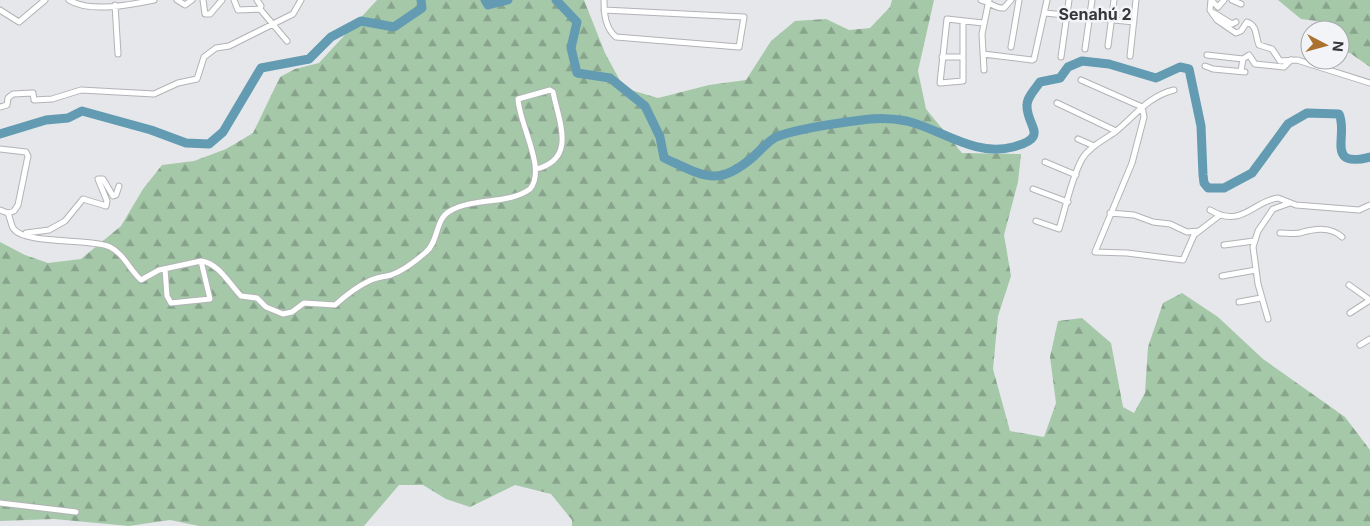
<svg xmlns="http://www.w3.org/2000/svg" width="1370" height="526" font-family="Inter,sans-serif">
	<defs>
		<pattern id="forest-firs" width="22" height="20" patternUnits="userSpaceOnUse" patternTransform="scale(1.25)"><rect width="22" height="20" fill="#a5c8a9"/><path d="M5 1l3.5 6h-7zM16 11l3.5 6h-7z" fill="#87a38b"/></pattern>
	</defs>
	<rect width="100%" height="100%" fill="#e6e7ea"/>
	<path fill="url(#forest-firs)" d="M 377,0 L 584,0 L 605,53 L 624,88 L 658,98 L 709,85 L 746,80 L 771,41 L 795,21 L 826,19 L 849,30 L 870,28 L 890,7 L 892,0 L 934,0 L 918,71 L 926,109 L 962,153 L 1021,154 L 1018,182 L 1004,235 L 1011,276 L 998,316 L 993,369 L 1010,431 L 1044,437 L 1056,403 L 1050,357 L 1058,321 L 1082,318 L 1111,343 L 1123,407 L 1134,413 L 1145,393 L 1148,347 L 1163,303 L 1182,293 L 1218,317 L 1263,359 L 1345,417 L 1370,450 L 1370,526 L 572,526 L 572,520 L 551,494 L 515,485 L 470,507 L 446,499 L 423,485 L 399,485 L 364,526 L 199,526 L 170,520 L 129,526 L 54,519 L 0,521 L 0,242 L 25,255 L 48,263 L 81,259 L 121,226 L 143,189 L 162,165 L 194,161 L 226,149 L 253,133 L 280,77 L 295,69 L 319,63 Z
		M 1278,0 L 1370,0 L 1370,67 L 1350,53 L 1340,51 L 1340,30 L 1326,30 L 1329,28 L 1317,21 L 1301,19 Z"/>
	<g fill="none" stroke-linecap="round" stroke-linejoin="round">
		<path stroke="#629bb2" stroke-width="9" d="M 485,0 L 488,5 L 508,0
			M 556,0 L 577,22 L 571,48 L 577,73 L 610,78 L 645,106 L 660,137 L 664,158 C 704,176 717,188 753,157 C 760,151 768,141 776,137 C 799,128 845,122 870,119 C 881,118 896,119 907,121 C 943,130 974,157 1013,147 C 1051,137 1026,126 1027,105 C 1027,97 1036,88 1040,82 L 1060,78 L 1068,67 L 1082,61 L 1109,64 L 1156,78 L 1180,67 L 1189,69 L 1201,126 L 1203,175 L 1204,183 L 1208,188 L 1224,188 L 1252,173 L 1288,124 L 1307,113 L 1339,114 C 1349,134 1324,169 1370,157
			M 0,134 L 46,120 L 68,118 L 82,111 L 151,130 L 186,143 L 209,144 L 223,132 L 261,68 L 309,59 L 331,37 L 361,21 L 394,27 L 422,8 L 421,0"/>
		<g stroke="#b2b3b6" stroke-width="7">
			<path id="minor" d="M 69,0 C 90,13 130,5 154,0
				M 177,0 L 185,5 L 192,0
				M 203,0 L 205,14 L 210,14 L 222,0
				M 234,0 L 238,10 L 260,9
				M 257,0 L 261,6 L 260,9 L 287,41
				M 604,0 C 604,13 605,28 616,37 L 739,47 L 744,17 L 604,10
				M 981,0 C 990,2 995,9 1004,8 L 1011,0
				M 1211,0 L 1210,10 L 1217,20 L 1236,33 L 1241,31 L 1247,22 C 1258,26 1255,36 1259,45 L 1272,49 L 1280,61 L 1297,60 L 1370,83
				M 1211,0 L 1218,7 L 1224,0
				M 1232,0 L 1241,4
				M 115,5 L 118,54
				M 0,10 L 19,22 L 45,0
				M 1045,13 L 1134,22
				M 1214,13 L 1232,24 L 1236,22
				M 963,21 L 963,81 L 940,83 L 947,19 L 983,23
				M 1108,46 L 1114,0
				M 1011,47 L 1019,0
				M 1085,49 L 1092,0
				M 983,54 L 1032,60 L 1034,59 L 1047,0
				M 1207,55 L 1243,59
				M 1130,56 L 1136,0
				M 942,57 L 963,57
				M 1061,57 L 1069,0
				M 1205,66 L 1213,69 L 1245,72
				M 984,70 L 982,34 L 989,0
				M 1241,71 L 1243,59 L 1249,55 L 1255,64 L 1284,67 L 1291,60
				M 1081,80 L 1142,107
				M 1057,103 L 1116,131
				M 0,107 L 7,105 L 8,98 L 13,94 L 33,93 L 34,100 L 52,99 L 81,90 L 154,94 L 178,83 L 197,79 L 204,57 L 216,48 L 229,46 L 293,14 L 301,0
				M 1142,107 L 1144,117 L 1132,163 L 1095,252 L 1127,253 L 1183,260 L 1194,235 L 1220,215
				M 1078,139 L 1094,146
				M 0,149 L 26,152 L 28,156 L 18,205 L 14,211 L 8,213
				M 1045,162 L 1076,175
				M 1033,189 L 1068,202
				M 0,210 L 8,213 C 10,218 11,224 13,228 C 23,245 92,238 110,247 C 124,254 129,269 141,280 L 159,270 L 201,261
				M 1210,210 C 1242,229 1253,201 1278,198 L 1296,205 L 1359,210 L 1370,205
				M 1110,213 L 1134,215 L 1153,222 L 1170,224 L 1187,232 L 1199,231
				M 1036,221 L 1059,229 C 1066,207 1071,179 1082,159 C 1089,147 1104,140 1115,132 C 1134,117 1148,96 1174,90
				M 26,233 L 49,230 L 65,221 L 83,199 L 106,206 L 107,201 L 98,179 L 103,179 L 113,196 L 116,195 L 119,186
				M 1280,233 C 1286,233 1294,234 1300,233 C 1314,229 1330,226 1342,237
				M 1224,245 L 1254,241
				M 201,261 C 219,263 230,285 241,296 L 257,298 L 266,307 L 283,314 L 292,312 L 304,303 L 335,305 C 345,296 356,287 369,281 C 376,277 383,277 391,275 C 402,271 417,260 426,252 C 439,241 435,219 450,211 C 474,197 508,205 530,189 C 547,169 519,124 518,99 L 550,90 L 553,92 C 559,122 577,159 536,169
				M 165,269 L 167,296 L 171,303 L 210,299 L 201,261
				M 1222,276 L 1256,270
				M 1349,285 L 1370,300
				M 1239,302 L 1261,298
				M 1350,313 L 1370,300
				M 1268,319 L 1258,284 L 1253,247 L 1258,231 L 1273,209 L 1290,203
				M 1360,345 L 1370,339
				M 0,503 L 76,512"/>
		</g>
		<use href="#minor" stroke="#fff" stroke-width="5"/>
	</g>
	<g text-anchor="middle" stroke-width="5" stroke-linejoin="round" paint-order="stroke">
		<g font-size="16" font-weight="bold" fill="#37373a" stroke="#f3f4f7">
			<text x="1095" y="20">Senahú 2</text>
		</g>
	</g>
	<g transform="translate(1325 45) rotate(96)"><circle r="24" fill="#f3f4f7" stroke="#a7a8ab"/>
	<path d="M0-4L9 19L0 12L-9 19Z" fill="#aa712f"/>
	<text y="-8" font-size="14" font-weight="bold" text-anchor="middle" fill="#363738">N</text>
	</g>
</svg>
